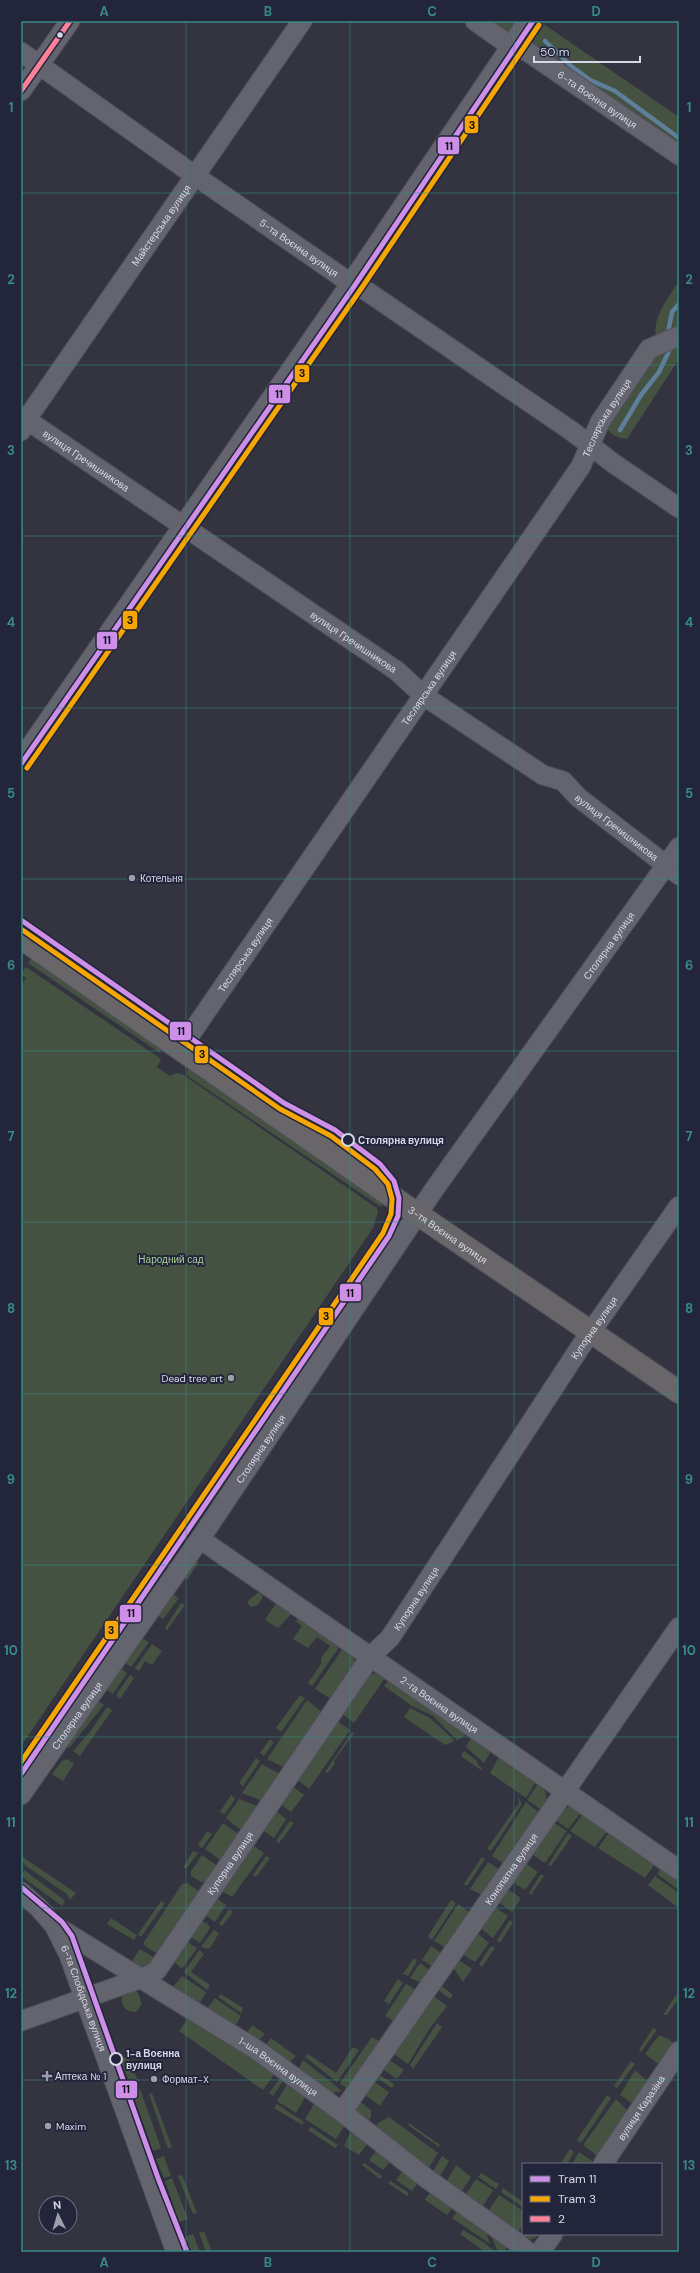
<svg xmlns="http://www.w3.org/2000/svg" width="700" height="2273" font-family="'DM Sans',sans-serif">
	<rect width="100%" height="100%" fill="#333440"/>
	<path fill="#455242" d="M 484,21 L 520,21 L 513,32 L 501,34 Z
		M 536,23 L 542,23 L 679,117 L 679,152 L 525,40 Z
		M 679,281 L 679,333 L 657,341 C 650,319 668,299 679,281 Z
		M 679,342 L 679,359 L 627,439 C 614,437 609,434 604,422 L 651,352 Z
		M 32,958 L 161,1048 L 160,1053 L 28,963 Z
		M 26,967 L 161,1059 L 157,1067 L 170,1076 L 177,1073 L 182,1074 L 377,1208 L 378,1212 L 373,1228 L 21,1746 L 21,986 L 26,978 L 21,974 Z
		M 188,1069 L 381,1201 L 383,1204 L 381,1207 L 189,1077 L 187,1074 Z
		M 194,1559 L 199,1562 L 187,1580 L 182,1576 Z
		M 171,1593 L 179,1598 L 163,1619 L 156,1614 Z
		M 257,1593 L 260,1593 L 263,1597 L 258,1605 L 251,1607 L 248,1604 L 248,1601 Z
		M 279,1599 L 295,1610 L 278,1628 L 265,1620 Z
		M 181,1603 L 185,1605 L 167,1630 L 165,1628 Z
		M 304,1617 L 342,1643 L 312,1686 L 308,1683 L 321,1664 L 321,1658 L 330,1646 L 317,1637 L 308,1648 L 293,1639 L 302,1626 L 295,1621 Z
		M 140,1637 L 149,1642 L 131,1667 L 123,1662 Z
		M 152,1644 L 162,1651 L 152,1665 L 145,1661 L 139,1671 L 135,1668 Z
		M 345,1645 L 353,1654 L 355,1663 L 333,1700 L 315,1689 Z
		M 119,1667 L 127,1673 L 113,1694 L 105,1688 Z
		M 375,1673 L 387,1675 L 354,1723 L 341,1713 L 370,1675 Z
		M 130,1675 L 134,1678 L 120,1699 L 116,1695 Z
		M 391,1677 L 467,1730 L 463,1737 L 457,1740 L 433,1716 L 412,1706 L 384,1686 Z
		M 300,1695 L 305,1698 L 281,1732 L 276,1728 Z
		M 97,1700 L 104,1705 L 69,1748 L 65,1745 Z
		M 307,1700 L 324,1714 L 287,1769 L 267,1759 Z
		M 107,1707 L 112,1710 L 80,1756 L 73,1751 L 90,1732 Z
		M 410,1708 L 430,1718 L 455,1741 L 445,1745 L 404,1717 Z
		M 336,1720 L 350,1730 L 309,1789 L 295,1778 Z
		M 352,1732 L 354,1733 L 334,1761 L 335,1763 L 328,1773 L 325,1772 Z
		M 473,1734 L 493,1748 L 484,1763 L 466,1747 Z
		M 270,1739 L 274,1742 L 264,1756 L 260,1753 Z
		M 464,1751 L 477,1761 L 477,1764 L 482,1768 L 481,1770 L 461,1756 Z
		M 501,1753 L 538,1778 L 526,1798 L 490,1773 Z
		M 256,1758 L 260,1761 L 243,1786 L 239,1783 Z
		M 67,1759 L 74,1764 L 63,1781 L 52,1774 L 62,1761 Z
		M 262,1764 L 278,1773 L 280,1776 L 265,1802 L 242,1793 Z
		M 540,1781 C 546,1790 550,1801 543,1811 L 527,1800 Z
		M 291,1785 L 304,1795 L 291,1812 L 279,1803 Z
		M 231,1795 L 235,1799 L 225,1814 L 220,1812 Z
		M 517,1795 L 522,1804 L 491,1851 L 487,1849 L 519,1803 Z
		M 239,1799 L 259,1807 L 242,1831 L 226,1818 Z
		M 526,1802 L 541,1814 L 506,1865 L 492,1856 Z
		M 571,1805 L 583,1810 L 568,1829 L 553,1818 Z
		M 274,1809 L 286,1819 L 274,1838 L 261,1829 Z
		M 585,1811 L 609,1828 L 595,1847 L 570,1831 Z
		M 290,1821 L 294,1823 L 279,1843 L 276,1841 Z
		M 551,1821 L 567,1831 L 545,1863 L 530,1853 Z
		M 223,1823 L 240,1835 L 222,1861 L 205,1849 Z
		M 611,1830 L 657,1861 L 645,1878 L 598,1848 Z
		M 207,1831 L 212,1834 L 202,1848 L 198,1845 Z
		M 568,1833 L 572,1836 L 551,1866 L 548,1865 Z
		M 251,1844 L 264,1853 L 232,1897 L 220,1890 Z
		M 193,1851 L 198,1853 L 186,1869 L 183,1867 Z
		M 202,1855 L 218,1866 L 207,1882 L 201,1882 L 191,1876 L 191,1871 Z
		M 21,1856 L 76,1893 L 70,1900 L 67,1894 L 26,1866 L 21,1861 Z
		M 266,1856 L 270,1858 L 256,1877 L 253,1875 Z
		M 482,1857 L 485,1859 L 467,1886 L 464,1884 Z
		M 488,1862 L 502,1871 L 484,1896 L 470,1889 Z
		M 524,1862 L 538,1872 L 525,1890 L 511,1881 Z
		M 663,1865 L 679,1876 L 679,1890 L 657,1874 Z
		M 24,1870 L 63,1899 L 65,1902 L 62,1906 L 21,1876 Z
		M 541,1874 L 544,1876 L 531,1895 L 529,1893 Z
		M 655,1876 L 679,1893 L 679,1908 L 648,1885 Z
		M 187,1883 L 200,1892 L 158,1954 L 145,1946 L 144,1942 L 182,1884 Z
		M 506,1888 L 521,1898 L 512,1912 L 497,1901 Z
		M 215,1897 L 226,1905 L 215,1922 L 204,1914 Z
		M 451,1900 L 456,1903 L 432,1940 L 428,1936 Z
		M 161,1901 L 165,1903 L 141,1937 L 138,1934 Z
		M 458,1904 L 472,1914 L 448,1949 L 434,1941 Z
		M 493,1906 L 508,1916 L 493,1938 L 479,1927 Z
		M 229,1909 L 233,1912 L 222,1926 L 219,1924 Z
		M 111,1918 L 137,1935 L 134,1940 L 107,1924 Z
		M 200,1920 L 208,1924 L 210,1928 L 200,1943 L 189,1936 Z
		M 510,1920 L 513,1922 L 500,1943 L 497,1940 Z
		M 214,1930 L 219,1933 L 210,1948 L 206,1949 L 201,1946 Z
		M 476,1932 L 489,1943 L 475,1962 L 461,1953 Z
		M 186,1941 L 197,1948 L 182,1969 L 174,1962 Z
		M 431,1946 L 444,1955 L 435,1968 L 422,1960 Z
		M 491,1946 L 495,1948 L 482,1967 L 479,1964 Z
		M 140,1949 L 155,1958 C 150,1965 141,1969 133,1966 L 132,1961 Z
		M 199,1950 L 204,1954 L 191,1972 L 210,1985 L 207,1990 L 184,1972 Z
		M 414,1958 L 417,1961 L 408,1976 L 403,1974 Z
		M 457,1959 L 472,1969 L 463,1982 L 452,1966 Z
		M 420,1963 L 432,1972 L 424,1984 L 410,1978 Z
		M 182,1976 L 206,1992 L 199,2005 L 173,1987 Z
		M 398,1979 L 403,1983 L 389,2004 L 384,2001 Z
		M 406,1984 L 419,1992 L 397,2023 L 385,2016 Z
		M 442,1986 L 453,1995 L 450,1999 L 437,1989 Z
		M 133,1988 L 138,1993 L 142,2004 L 136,2012 C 122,2012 120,2002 123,1991 Z
		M 221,1994 L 243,2008 L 241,2013 L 218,1997 Z
		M 432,1995 L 447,2006 L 430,2028 L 408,2064 L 395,2055 L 393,2052 Z
		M 676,1995 L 679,1998 L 667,2015 L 663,2015 Z
		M 215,1998 L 241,2016 L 234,2028 L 206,2010 Z
		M 190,2016 L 276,2072 L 263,2090 L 179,2031 Z
		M 437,2023 L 442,2027 L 413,2069 L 410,2065 Z
		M 252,2025 L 265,2034 L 256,2043 L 245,2036 Z
		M 653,2028 L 657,2030 L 641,2052 L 639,2050 Z
		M 659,2035 L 670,2040 L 675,2046 L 661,2066 L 645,2054 Z
		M 372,2037 L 383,2043 L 347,2089 L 340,2083 Z
		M 271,2038 L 296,2056 L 287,2065 L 266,2045 Z
		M 353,2047 L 359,2050 L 337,2082 L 305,2057 L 308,2054 L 336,2073 Z
		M 128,2056 L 139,2084 L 131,2087 L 120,2059 Z
		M 388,2059 L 404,2070 L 397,2079 L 381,2068 Z
		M 303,2060 L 342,2091 C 324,2097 311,2082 297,2072 Z
		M 631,2061 L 635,2064 L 617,2088 L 614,2086 Z
		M 635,2070 L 649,2083 L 634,2105 L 620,2095 Z
		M 378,2074 L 394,2084 L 392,2088 L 376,2077 Z
		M 282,2076 L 285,2078 L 273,2096 L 269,2093 Z
		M 289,2081 L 307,2094 L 296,2113 L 277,2101 Z
		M 373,2081 L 389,2092 L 380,2106 L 364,2094 Z
		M 140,2089 L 161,2148 L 153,2151 L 132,2092 Z
		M 152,2093 L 172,2147 L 168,2149 L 149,2094 Z
		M 607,2095 L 611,2098 L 581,2143 L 577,2140 Z
		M 616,2099 L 629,2112 L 599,2157 L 583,2145 Z
		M 316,2101 L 345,2125 L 336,2139 L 305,2119 Z
		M 359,2101 L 371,2110 L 371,2118 L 365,2123 L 355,2114 Z
		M 277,2104 L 304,2122 L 302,2125 L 274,2108 Z
		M 389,2117 L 438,2153 L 427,2171 L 373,2129 L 378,2123 Z
		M 409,2123 L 440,2145 L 439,2147 L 408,2125 Z
		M 311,2127 L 338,2145 L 335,2148 L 308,2130 Z
		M 353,2127 L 370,2140 L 359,2155 L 344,2146 Z
		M 379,2148 L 392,2159 L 383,2170 L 369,2160 Z
		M 570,2149 L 574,2152 L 567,2164 L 560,2164 Z
		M 579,2152 L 595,2163 L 594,2164 L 572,2164 Z
		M 164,2156 L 171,2176 L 164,2178 L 156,2159 Z
		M 442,2156 L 449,2161 L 438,2179 L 431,2174 Z
		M 364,2163 L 382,2176 L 380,2179 L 362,2165 Z
		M 456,2165 L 471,2177 L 460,2194 L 445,2184 Z
		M 404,2169 L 420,2180 L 412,2191 L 396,2180 Z
		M 481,2173 L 499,2184 L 496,2189 L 478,2177 Z
		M 182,2175 L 197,2213 L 193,2214 L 178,2176 Z
		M 172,2178 L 188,2219 L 179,2222 L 165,2181 Z
		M 476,2179 L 493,2190 L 481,2209 L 464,2197 Z
		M 390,2181 L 409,2193 L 407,2196 L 388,2183 Z
		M 503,2188 L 523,2202 L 523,2207 L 501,2192 Z
		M 432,2189 L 455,2205 L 447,2215 L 425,2200 Z
		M 499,2195 L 523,2211 L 523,2225 L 517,2234 L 487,2213 Z
		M 460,2208 L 483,2224 L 490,2244 L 452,2218 Z
		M 463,2230 L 485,2243 L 495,2252 L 485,2252 L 460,2234 Z
		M 204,2231 L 212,2252 L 206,2252 L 199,2233 Z
		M 489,2231 L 508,2246 L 504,2252 L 498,2252 Z
		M 523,2232 L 523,2234 L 541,2234 C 535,2239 527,2242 520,2237 Z
		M 193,2234 L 200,2252 L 191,2252 L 185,2237 Z"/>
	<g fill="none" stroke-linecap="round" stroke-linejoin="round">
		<path stroke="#5e7f99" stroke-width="4.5" d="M 545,41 L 571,66 L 590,80 L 615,91 L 679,138
			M 668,333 L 672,312 L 679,304
			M 620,430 L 641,395 L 659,372 L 671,347"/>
		<g stroke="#51515d" stroke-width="21">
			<g id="minor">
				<path id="s1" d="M 475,21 L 509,45 L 528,52 L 679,155"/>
				<path id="s2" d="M 21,52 L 194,175 L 349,282 L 368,292 L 573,432 L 613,463 L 679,508"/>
				<path d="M 21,91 L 70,21"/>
				<path id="s3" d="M 21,416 L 397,671 L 424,696 L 543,775 L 563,781 L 579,798 L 679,875"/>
				<path id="s4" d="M 21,431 L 26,420 L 302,21"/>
				<path d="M 21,760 L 351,283 L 528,21"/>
				<path id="s5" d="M 181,1048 L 581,466 L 600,422 L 649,349 L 679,336"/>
				<path id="s6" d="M 200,1539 L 679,1870"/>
				<path id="s7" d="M 21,1795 L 200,1539 L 433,1191 L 679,847"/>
				<path id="s8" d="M 21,1892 L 39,1908 L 54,1925 L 257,2050 L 342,2112 L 426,2178 L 515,2241 L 528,2252"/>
				<path id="s9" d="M 54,1925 L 69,1955 L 176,2252"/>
				<path id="s10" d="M 21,2021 L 150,1975 L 157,1970 L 371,1656 L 390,1638 L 581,1346 L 679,1206"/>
				<path id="s11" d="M 342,2112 L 679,1627"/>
				<path id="s12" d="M 603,2164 L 679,2051"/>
				<path d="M 540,2252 L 553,2234"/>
			</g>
		</g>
		<g stroke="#51515d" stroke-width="24">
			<g id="major">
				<path id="s13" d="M 21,938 L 397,1200 L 679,1392"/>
			</g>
		</g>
		<use href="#minor" stroke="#63646e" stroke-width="19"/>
		<use href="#major" stroke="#696669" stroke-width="22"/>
		<g stroke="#23253b" stroke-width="8">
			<path id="bus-1" d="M 21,91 L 70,21"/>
		</g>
		<use href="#bus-1" stroke="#ff8098" stroke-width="5"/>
		<g stroke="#23253b" stroke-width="8">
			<path id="tram-1" d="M 21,764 L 355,285 L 533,21
				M 21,920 L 284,1103 L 335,1130 L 380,1164 L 394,1181 L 399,1198 L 398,1216 L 389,1236 L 21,1774
				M 21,1887 L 62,1922 L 72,1936 L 158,2178 L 187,2252"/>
		</g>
		<g stroke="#23253b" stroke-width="8">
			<path id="tram-2" d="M 27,768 L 361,289 L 539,25
				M 21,929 L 280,1109 L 331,1136 L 375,1169 L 388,1184 L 392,1199 L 391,1214 L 383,1233 L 21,1762"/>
		</g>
		<use href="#tram-1" stroke="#ce8fe9" stroke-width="5"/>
		<use href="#tram-2" stroke="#f7a600" stroke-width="5"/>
	</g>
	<path fill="none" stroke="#378a86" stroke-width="1" stroke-opacity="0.55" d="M 186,21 L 186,2252M 350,21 L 350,2252M 514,21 L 514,2252M 21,193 L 679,193M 21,365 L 679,365M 21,536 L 679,536M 21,708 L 679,708M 21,879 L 679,879M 21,1051 L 679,1051M 21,1222 L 679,1222M 21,1394 L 679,1394M 21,1565 L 679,1565M 21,1737 L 679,1737M 21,1908 L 679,1908M 21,2080 L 679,2080"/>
	<circle fill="#d6d8e7" stroke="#23253b" stroke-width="1.5" cx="60" cy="35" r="3.5"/>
	<g fill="#9d9fad" stroke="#23253b" stroke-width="1.5">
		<circle cx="132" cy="878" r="4"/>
		<circle cx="231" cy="1378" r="4"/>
		<path d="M45 2070h4v4h4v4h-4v4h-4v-4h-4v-4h4z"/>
		<circle cx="154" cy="2079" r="4"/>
		<circle cx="48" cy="2126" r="4"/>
	</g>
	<g fill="#23253b" stroke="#d6d8e7" stroke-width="2">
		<circle cx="348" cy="1140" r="6"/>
		<circle cx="116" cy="2059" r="6"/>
	</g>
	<g text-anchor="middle" stroke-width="4" stroke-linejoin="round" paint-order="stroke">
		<g font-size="10" fill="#d6d8e7" stroke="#23253b">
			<text dy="4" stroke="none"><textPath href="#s1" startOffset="146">6-та Воєнна вулиця</textPath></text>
			<text dy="4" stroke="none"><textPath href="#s4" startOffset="249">Майстерська вулиця</textPath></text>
			<text dy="4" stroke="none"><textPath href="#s2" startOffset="340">5-та Воєнна вулиця</textPath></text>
			<text dy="4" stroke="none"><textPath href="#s5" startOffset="761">Теслярська вулиця</textPath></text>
			<text dy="4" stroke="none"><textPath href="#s3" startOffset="79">вулиця Гречишникова</textPath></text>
			<text dy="4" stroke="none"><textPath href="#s3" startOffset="402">вулиця Гречишникова</textPath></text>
			<text dy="4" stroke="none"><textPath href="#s5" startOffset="437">Теслярська вулиця</textPath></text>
			<text dy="4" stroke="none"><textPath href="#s3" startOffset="726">вулиця Гречишникова</textPath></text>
			<text dy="4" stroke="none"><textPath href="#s7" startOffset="1033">Столярна вулиця</textPath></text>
			<text dy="4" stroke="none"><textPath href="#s5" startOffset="113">Теслярська вулиця</textPath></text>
			<text dy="4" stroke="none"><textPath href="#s13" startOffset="520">3-тя Воєнна вулиця</textPath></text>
			<text dy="4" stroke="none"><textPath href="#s10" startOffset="923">Купорна вулиця</textPath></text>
			<text dy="4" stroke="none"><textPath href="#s7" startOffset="421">Столярна вулиця</textPath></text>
			<text dy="4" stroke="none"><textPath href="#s10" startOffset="599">Купорна вулиця</textPath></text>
			<text dy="4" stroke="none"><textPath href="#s6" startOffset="291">2-га Воєнна вулиця</textPath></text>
			<text dy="4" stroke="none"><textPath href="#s7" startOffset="97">Столярна вулиця</textPath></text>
			<text dy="4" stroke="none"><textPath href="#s10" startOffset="275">Купорна вулиця</textPath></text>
			<text dy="4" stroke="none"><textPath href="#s11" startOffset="296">Конопатна вулиця</textPath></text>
			<text dy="4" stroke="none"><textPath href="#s9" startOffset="79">6-та Слобідська вулиця</textPath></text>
			<text dy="4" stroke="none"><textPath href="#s8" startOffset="312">1-ша Воєнна вулиця</textPath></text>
			<text dy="4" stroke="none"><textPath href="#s12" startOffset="68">вулиця Каразіна</textPath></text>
		</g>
		<g font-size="10" fill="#d6d8e7" stroke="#23253b" text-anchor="start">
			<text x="140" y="882">Котельня</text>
			<text x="223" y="1382" text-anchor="end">Dead tree art</text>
			<text x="55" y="2080">Аптека № 1</text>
			<text x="162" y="2083">Формат-X</text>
			<text x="56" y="2130">Maxim</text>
		</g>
		<g font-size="10" font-weight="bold" fill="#d6d8e7" stroke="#23253b" text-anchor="start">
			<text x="358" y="1144">Столярна вулиця</text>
			<text x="126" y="2057">1-а Воєнна<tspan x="126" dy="12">вулиця</tspan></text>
		</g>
		<g font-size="10" fill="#a7cf95" stroke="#23253b">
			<text x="171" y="1263">Народний сад</text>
		</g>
	</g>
	<g stroke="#23253b" stroke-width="1.5">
		<rect x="464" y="115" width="15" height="19" rx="4" fill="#f7a600"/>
		<rect x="437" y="136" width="23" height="19" rx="4" fill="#ce8fe9"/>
		<rect x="294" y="364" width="16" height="19" rx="4" fill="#f7a600"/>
		<rect x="268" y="384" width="23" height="20" rx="4" fill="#ce8fe9"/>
		<rect x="122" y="610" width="16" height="20" rx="4" fill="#f7a600"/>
		<rect x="96" y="631" width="22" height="19" rx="4" fill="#ce8fe9"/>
		<rect x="169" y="1021" width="23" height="20" rx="4" fill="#ce8fe9"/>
		<rect x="194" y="1045" width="15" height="19" rx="4" fill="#f7a600"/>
		<rect x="339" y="1283" width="23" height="19" rx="4" fill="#ce8fe9"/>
		<rect x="318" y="1307" width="16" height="19" rx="4" fill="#f7a600"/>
		<rect x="119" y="1604" width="23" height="19" rx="4" fill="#ce8fe9"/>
		<rect x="104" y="1620" width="15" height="20" rx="4" fill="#f7a600"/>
		<rect x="115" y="2080" width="23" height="19" rx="4" fill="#ce8fe9"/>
	</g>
	<g font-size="11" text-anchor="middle" font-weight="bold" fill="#111">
		<text x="472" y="129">3</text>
		<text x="449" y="150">11</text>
		<text x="302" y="377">3</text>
		<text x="279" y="398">11</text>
		<text x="130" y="624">3</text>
		<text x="107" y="644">11</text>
		<text x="181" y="1035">11</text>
		<text x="202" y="1058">3</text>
		<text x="350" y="1297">11</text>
		<text x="326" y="1320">3</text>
		<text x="131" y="1617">11</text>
		<text x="111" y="1634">3</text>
		<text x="126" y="2093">11</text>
	</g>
	<rect width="700" height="2273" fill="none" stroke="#23253b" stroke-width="44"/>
	<rect x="522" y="2163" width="140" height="72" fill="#23253b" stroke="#6b6d80"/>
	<rect x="530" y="2176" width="20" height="6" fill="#ce8fe9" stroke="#6b6d80"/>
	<text x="558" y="2183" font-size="12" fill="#d6d8e7">Tram 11</text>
	<rect x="530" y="2196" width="20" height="6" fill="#f7a600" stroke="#6b6d80"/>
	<text x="558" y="2203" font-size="12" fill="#d6d8e7">Tram 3</text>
	<rect x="530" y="2216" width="20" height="6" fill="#ff8098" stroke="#6b6d80"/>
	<text x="558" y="2223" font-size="12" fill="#d6d8e7">2</text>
	<g transform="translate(58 2215) rotate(355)"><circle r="19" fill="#23253b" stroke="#6b6d80"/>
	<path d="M0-3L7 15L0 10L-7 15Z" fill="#9d9fad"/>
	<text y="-6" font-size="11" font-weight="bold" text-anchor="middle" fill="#d6d8e7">N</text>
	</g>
	<path d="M534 56v6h106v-6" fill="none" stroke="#d6d8e7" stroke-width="2"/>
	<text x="540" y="56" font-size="12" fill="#d6d8e7" stroke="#23253b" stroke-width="3" paint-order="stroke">50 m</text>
	<rect x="22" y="22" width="656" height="2229" fill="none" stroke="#378a86" stroke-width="1.5"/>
	<g font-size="13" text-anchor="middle" font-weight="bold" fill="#378a86">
		<text x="104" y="16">A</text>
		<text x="268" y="16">B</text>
		<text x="432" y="16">C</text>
		<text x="596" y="16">D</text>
		<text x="11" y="112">1</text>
		<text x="689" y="112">1</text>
		<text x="11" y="284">2</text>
		<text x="689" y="284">2</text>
		<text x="11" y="455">3</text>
		<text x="689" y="455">3</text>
		<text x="11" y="627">4</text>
		<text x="689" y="627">4</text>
		<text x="11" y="798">5</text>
		<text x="689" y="798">5</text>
		<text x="11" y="970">6</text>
		<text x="689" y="970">6</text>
		<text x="11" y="1141">7</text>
		<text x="689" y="1141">7</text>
		<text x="11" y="1313">8</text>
		<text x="689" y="1313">8</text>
		<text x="11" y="1484">9</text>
		<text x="689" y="1484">9</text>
		<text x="11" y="1655">10</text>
		<text x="689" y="1655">10</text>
		<text x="11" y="1827">11</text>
		<text x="689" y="1827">11</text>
		<text x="11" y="1998">12</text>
		<text x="689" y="1998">12</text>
		<text x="11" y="2170">13</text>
		<text x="689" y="2170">13</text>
		<text x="104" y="2267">A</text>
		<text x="268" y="2267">B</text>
		<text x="432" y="2267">C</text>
		<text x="596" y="2267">D</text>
	</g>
</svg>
